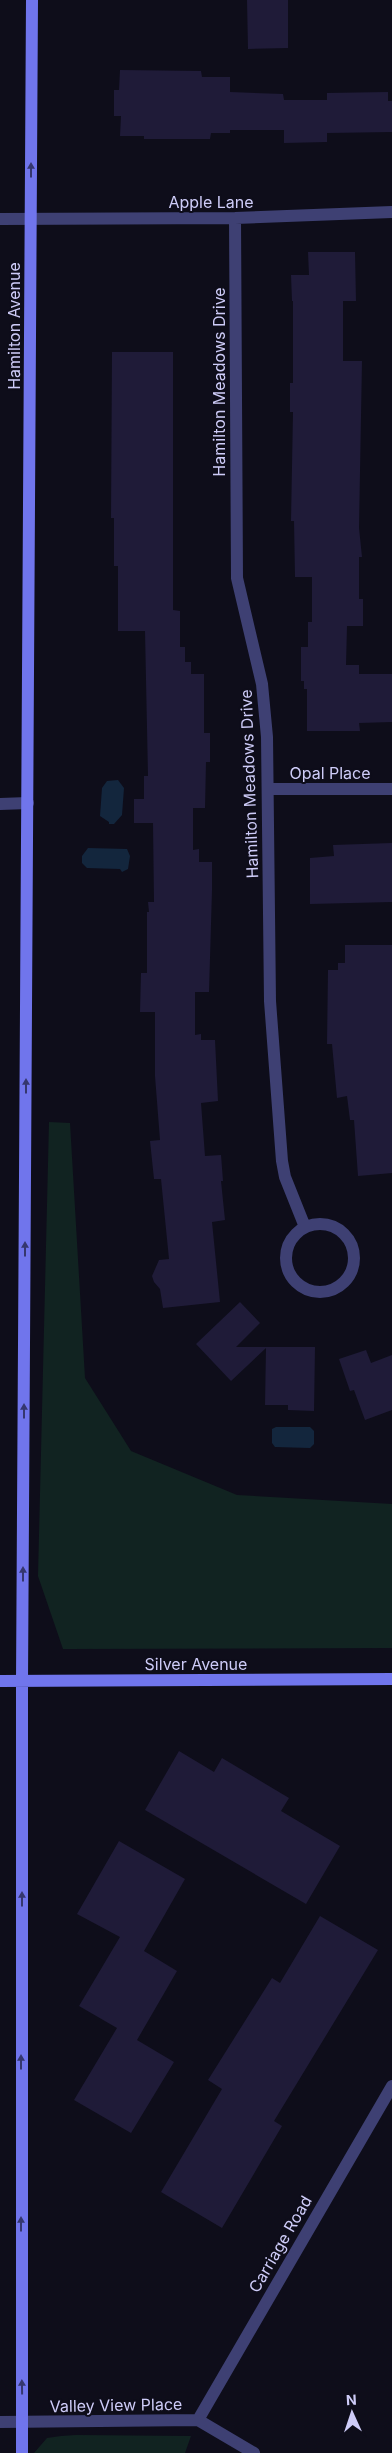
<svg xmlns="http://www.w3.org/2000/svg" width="392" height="2453" font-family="Inter,sans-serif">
	<rect width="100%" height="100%" fill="#0e0d1a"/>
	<path fill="#112321" d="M 49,1122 L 70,1123 L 85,1378 L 131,1451 L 237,1495 L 392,1504 L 392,1648 L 63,1649 L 38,1576 Z
		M 61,2436 L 76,2435 L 191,2436 L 185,2453 L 34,2453 L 47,2438 Z"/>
	<path fill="#13263d" d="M 118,780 L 124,788 L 122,815 L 114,824 L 109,824 L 109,822 L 100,816 L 102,788 L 107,781 Z
		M 88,848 L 127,849 L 130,856 L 128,869 L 122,872 L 120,869 L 87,868 L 82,863 L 82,856 Z
		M 276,1427 L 310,1427 L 314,1431 L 314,1444 L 310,1448 L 275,1447 L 272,1443 L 272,1429 Z"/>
	<path fill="#1f1b38" d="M 247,0 L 288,0 L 288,48 L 248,49 Z
		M 120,70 L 201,71 L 202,77 L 230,77 L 230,92 L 283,94 L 284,100 L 327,100 L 327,93 L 388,92 L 388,101 L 392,101 L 392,132 L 327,133 L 327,142 L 284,143 L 284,130 L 230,130 L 230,133 L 211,133 L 210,139 L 144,139 L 144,136 L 120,136 L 121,116 L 114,116 L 114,90 L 119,90 Z
		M 308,252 L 355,252 L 356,301 L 343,301 L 343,361 L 362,361 L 359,528 L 362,557 L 359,557 L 359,599 L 363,599 L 363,626 L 347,626 L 346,665 L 359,665 L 359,674 L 392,674 L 392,722 L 359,723 L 360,731 L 307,731 L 307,689 L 304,689 L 304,681 L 301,681 L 301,647 L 308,647 L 308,622 L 312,622 L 312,577 L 295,577 L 294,521 L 291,521 L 293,412 L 290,412 L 290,383 L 293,383 L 293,301 L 292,301 L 291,275 L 309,275 Z
		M 112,352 L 173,352 L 173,610 L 180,611 L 180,647 L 185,647 L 185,662 L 191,662 L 191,674 L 204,674 L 204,733 L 210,733 L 210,762 L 206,762 L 205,808 L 193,808 L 193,850 L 199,849 L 199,862 L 212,862 L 212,890 L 209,992 L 195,992 L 195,1035 L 201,1034 L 201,1040 L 215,1040 L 218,1101 L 201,1103 L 205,1156 L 221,1155 L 223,1181 L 221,1181 L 225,1220 L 212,1222 L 220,1302 L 163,1308 L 160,1289 L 154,1282 L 152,1276 L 159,1260 L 169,1259 L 161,1179 L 154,1179 L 150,1141 L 160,1140 L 155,1076 L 155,1012 L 140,1012 L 141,973 L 147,973 L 147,912 L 149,912 L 148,902 L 154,902 L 153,823 L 134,823 L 134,799 L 144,799 L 144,776 L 148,776 L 145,631 L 118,631 L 118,566 L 114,566 L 114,518 L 111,518 Z
		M 392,843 L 392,902 L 310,904 L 310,858 L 334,856 L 333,845 Z
		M 345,945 L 392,945 L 392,1173 L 358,1176 L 354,1120 L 350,1120 L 347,1096 L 337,1098 L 332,1044 L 327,1044 L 328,970 L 338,970 L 338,963 L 345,963 Z
		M 240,1302 L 260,1323 L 236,1347 L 315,1347 L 314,1411 L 288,1410 L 288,1405 L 265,1405 L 266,1348 L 231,1381 L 196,1344 Z
		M 366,1350 L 371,1363 L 392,1355 L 392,1410 L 365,1420 L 354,1390 L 350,1391 L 339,1359 Z
		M 179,1751 L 214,1772 L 222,1758 L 289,1798 L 281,1811 L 340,1846 L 306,1904 L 145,1810 Z
		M 119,1841 L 185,1879 L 144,1951 L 177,1971 L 137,2040 L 174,2062 L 131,2133 L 74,2100 L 117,2028 L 79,2006 L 120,1937 L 77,1914 Z
		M 320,1916 L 378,1950 L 274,2121 L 282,2126 L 222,2228 L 161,2192 L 222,2089 L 208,2080 L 272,1978 L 280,1983 Z"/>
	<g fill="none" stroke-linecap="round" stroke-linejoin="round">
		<path stroke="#3e4073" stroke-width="12" d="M 235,218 L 237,578 L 262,684 L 267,737 L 270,1001 L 282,1161 L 285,1177 L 305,1227
			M 0,219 L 235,218 L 392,212
			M 269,789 L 392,789
			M 0,804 L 28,803
			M286 1258a34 34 0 1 1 68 0a34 34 0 1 1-68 0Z
			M 198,2420 L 392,2086
			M 0,2422 L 198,2420 L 254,2453"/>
		<path stroke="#7075ec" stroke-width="12" d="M 0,1681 L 392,1679
			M 22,2453 L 22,1681 L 32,0"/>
	</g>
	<defs><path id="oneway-solid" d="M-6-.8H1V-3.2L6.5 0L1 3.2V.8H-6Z" transform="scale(1.25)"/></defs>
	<g fill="#35376e">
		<use href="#oneway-solid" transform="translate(31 170) rotate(-90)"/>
		<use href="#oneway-solid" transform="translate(26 1086) rotate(-90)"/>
		<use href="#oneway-solid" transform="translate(25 1249) rotate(-90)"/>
		<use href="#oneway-solid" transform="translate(24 1411) rotate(-90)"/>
		<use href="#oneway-solid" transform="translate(23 1574) rotate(-90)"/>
		<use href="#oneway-solid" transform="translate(22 1899) rotate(-90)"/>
		<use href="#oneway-solid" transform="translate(21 2062) rotate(-90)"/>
		<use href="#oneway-solid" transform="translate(21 2224) rotate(-90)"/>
		<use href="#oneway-solid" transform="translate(22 2387) rotate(-91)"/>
	</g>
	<g text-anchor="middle" stroke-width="4" stroke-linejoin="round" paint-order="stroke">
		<g font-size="16" fill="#ceccf8" stroke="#0e0d1a">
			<text x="211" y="208">Apple Lane</text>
			<text transform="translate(14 326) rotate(-90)" y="6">Hamilton Avenue</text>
			<text transform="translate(219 382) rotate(-90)" y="6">Hamilton Meadows Drive</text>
			<text x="330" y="779">Opal Place</text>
			<text transform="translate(249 784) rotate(-92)" y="6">Hamilton Meadows Drive</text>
			<text x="196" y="1670">Silver Avenue</text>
			<text transform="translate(280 2244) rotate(-60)" y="6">Carriage Road</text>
			<text transform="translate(116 2405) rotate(-1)" y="6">Valley View Place</text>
		</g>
	</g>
	<g transform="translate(352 2413) rotate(357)" stroke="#0e0d1a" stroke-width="4" paint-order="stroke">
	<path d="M0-4L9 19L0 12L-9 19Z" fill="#ceccf8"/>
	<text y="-8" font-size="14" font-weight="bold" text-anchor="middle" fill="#ceccf8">N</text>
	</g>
</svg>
